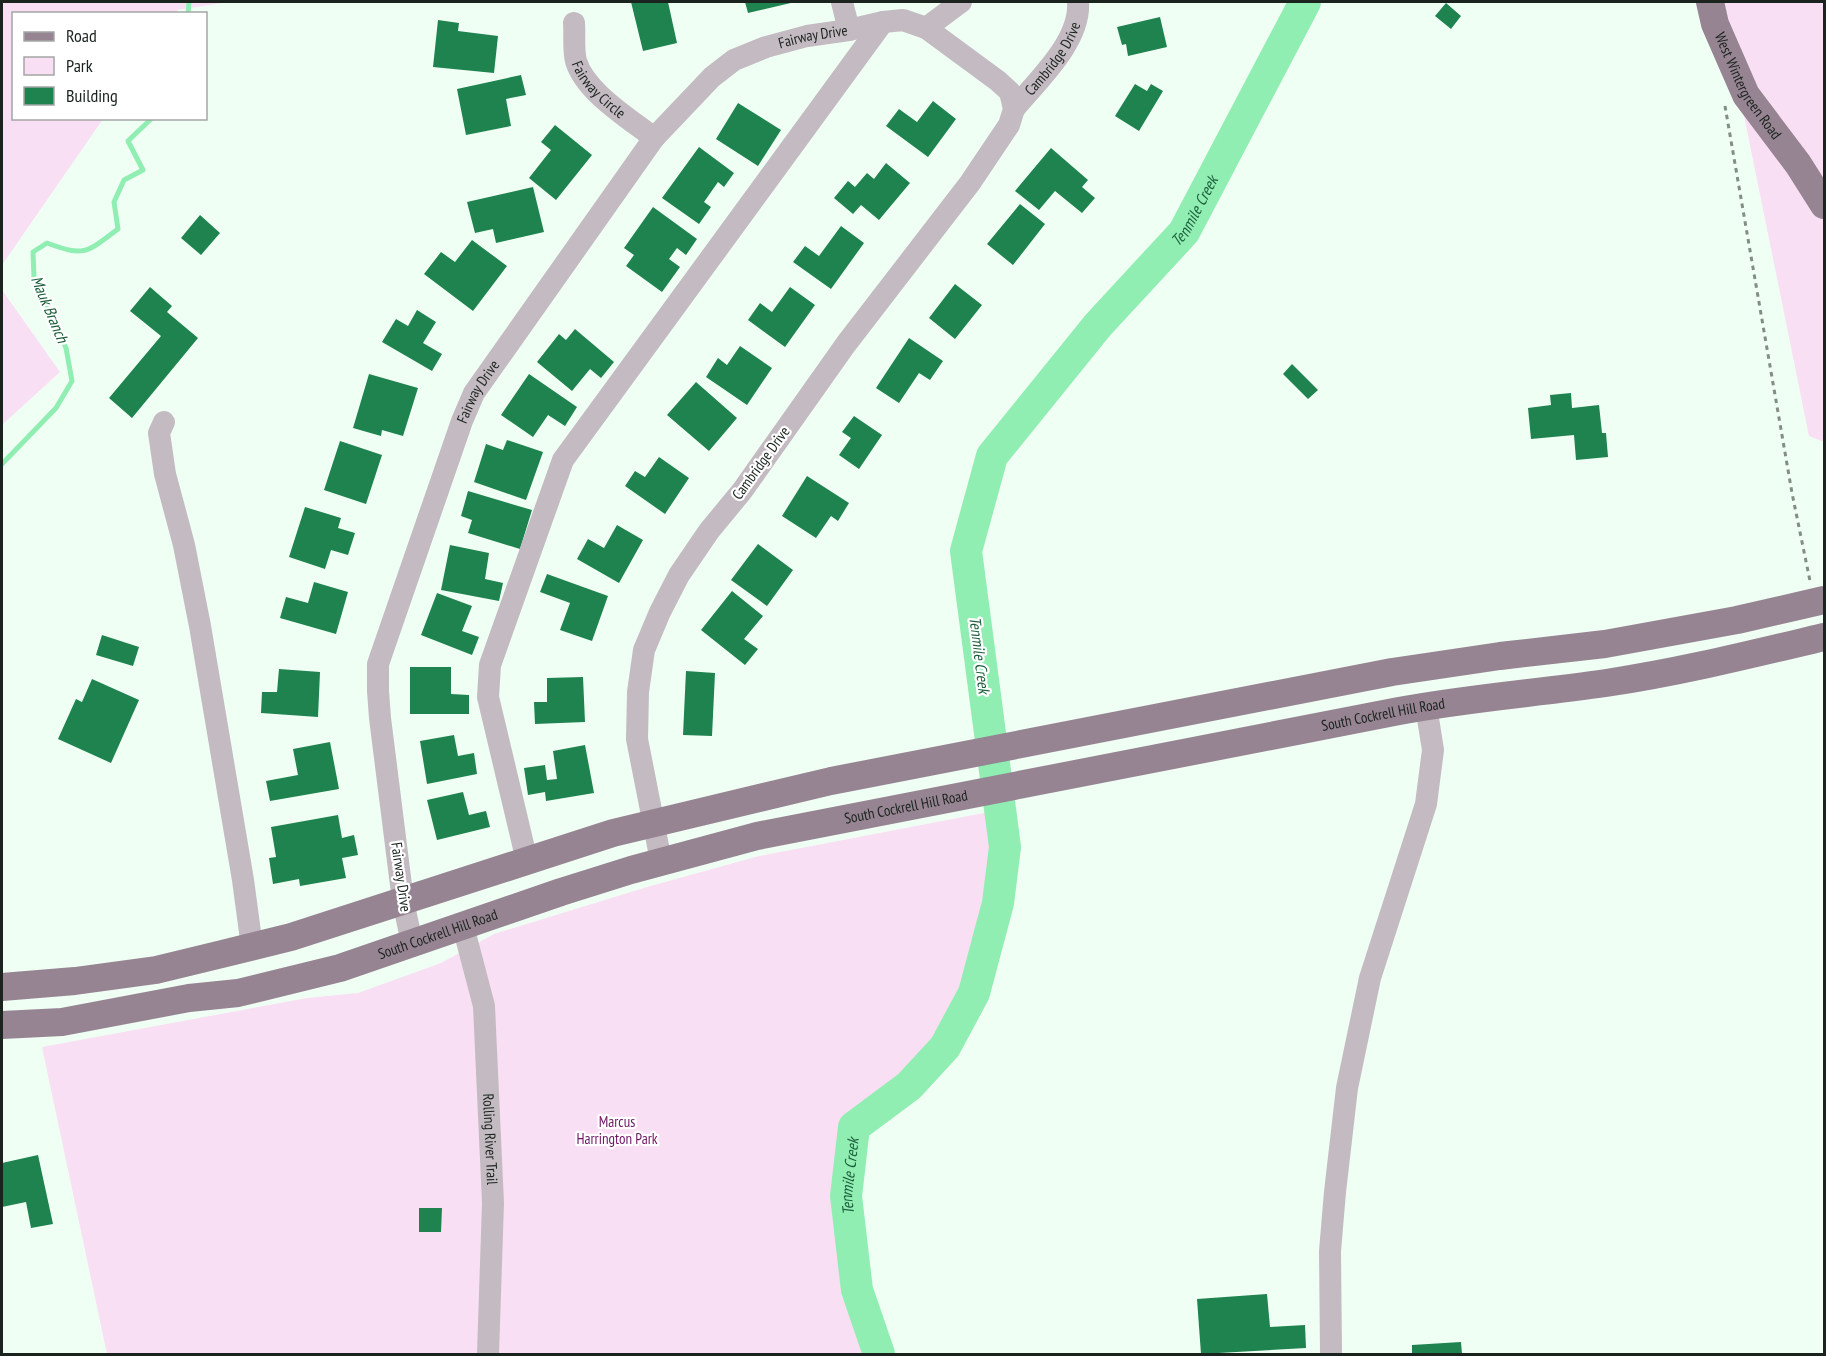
<svg xmlns="http://www.w3.org/2000/svg" width="1826" height="1356" font-family="'PT Sans Narrow',sans-serif">
	<rect width="100%" height="100%" fill="#effff4"/>
	<path fill="#f9dff3" d="M 2,2 L 228,2 L 178,10 L 176,13 L 14,14 L 14,118 L 103,119 L 2,265 Z
		M 1721,2 L 1824,2 L 1824,442 L 1809,436 Z
		M 2,290 L 60,372 L 2,425 Z
		M 989,812 L 994,853 L 966,988 L 941,1040 L 905,1075 L 846,1121 L 836,1194 L 842,1297 L 866,1354 L 107,1354 L 42,1047 L 307,998 L 358,993 L 441,963 L 494,934 L 647,887 L 759,856 Z"/>
	<g fill="none" stroke-linecap="round" stroke-linejoin="round">
		<path stroke="#91eeb3" stroke-width="5" d="M 188,14 L 189,2
			M 2,464 L 56,408 L 72,381 L 66,348 L 34,278 L 33,252 L 47,243 C 85,257 86,253 118,229 L 114,202 L 124,180 L 143,170 L 128,141 L 152,118"/>
		<path stroke="#91eeb3" stroke-width="32" id="s1" d="M 879,1354 L 857,1290 L 846,1196 L 854,1127 L 909,1086 L 945,1047 L 974,993 L 998,903 L 1005,847 L 966,551 L 992,456 L 1098,325 L 1184,232 L 1305,2"/>
	</g>
	<path fill="#1f834f" d="M 631,2 L 668,2 L 677,43 L 643,51 Z
		M 745,2 L 795,2 L 748,13 Z
		M 1446,3 L 1461,16 L 1451,29 L 1435,16 Z
		M 1160,17 L 1167,47 L 1128,56 L 1126,44 L 1122,45 L 1117,27 Z
		M 438,20 L 459,23 L 458,31 L 498,36 L 494,73 L 433,67 Z
		M 521,75 L 526,95 L 506,99 L 511,126 L 466,135 L 457,89 Z
		M 1135,84 L 1147,91 L 1151,84 L 1163,91 L 1139,131 L 1115,116 Z
		M 933,101 L 956,119 L 928,157 L 886,126 L 899,109 L 917,122 Z
		M 738,103 L 781,130 L 758,166 L 716,139 Z
		M 555,125 L 592,155 L 556,200 L 529,178 L 551,150 L 541,142 Z
		M 699,147 L 734,173 L 724,187 L 718,182 L 704,202 L 711,207 L 699,224 L 662,198 Z
		M 1051,148 L 1088,180 L 1082,187 L 1095,198 L 1082,213 L 1055,191 L 1039,210 L 1015,191 Z
		M 886,163 L 910,183 L 879,220 L 861,205 L 853,214 L 834,198 L 848,181 L 855,187 L 867,173 L 874,179 Z
		M 533,187 L 544,232 L 496,243 L 493,229 L 475,233 L 467,202 Z
		M 1020,204 L 1045,224 L 1013,265 L 987,244 Z
		M 653,207 L 697,239 L 686,255 L 677,248 L 669,259 L 680,267 L 662,292 L 626,266 L 634,255 L 624,248 Z
		M 200,215 L 220,233 L 201,255 L 181,238 Z
		M 841,226 L 864,243 L 831,289 L 793,262 L 805,246 L 819,256 Z
		M 472,240 L 507,266 L 473,311 L 424,274 L 441,252 L 455,262 Z
		M 955,284 L 982,305 L 955,339 L 929,318 Z
		M 150,287 L 172,306 L 167,312 L 198,338 L 132,418 L 109,398 L 161,336 L 130,311 Z
		M 790,287 L 815,305 L 785,347 L 748,320 L 760,303 L 772,312 Z
		M 417,310 L 436,322 L 423,343 L 442,354 L 432,371 L 382,342 L 396,319 L 408,326 Z
		M 575,329 L 614,362 L 601,378 L 590,369 L 572,391 L 537,362 L 559,334 L 566,340 Z
		M 909,338 L 943,361 L 930,380 L 919,373 L 899,403 L 876,388 Z
		M 740,346 L 772,368 L 747,405 L 706,377 L 718,358 L 727,365 Z
		M 1292,364 L 1318,390 L 1308,399 L 1283,374 Z
		M 369,374 L 418,388 L 403,436 L 382,430 L 381,436 L 353,428 Z
		M 529,374 L 577,407 L 565,426 L 548,415 L 533,437 L 501,415 Z
		M 696,382 L 737,418 L 709,451 L 667,415 Z
		M 1571,393 L 1572,408 L 1599,405 L 1602,433 L 1606,433 L 1608,457 L 1576,460 L 1574,435 L 1531,439 L 1528,408 L 1551,405 L 1550,395 Z
		M 854,416 L 882,435 L 859,469 L 839,455 L 851,438 L 842,432 Z
		M 507,440 L 543,452 L 526,500 L 474,482 L 486,444 L 503,450 Z
		M 340,441 L 382,455 L 366,504 L 324,490 Z
		M 659,457 L 689,478 L 665,514 L 625,486 L 635,471 L 645,477 Z
		M 807,476 L 849,503 L 838,521 L 831,516 L 816,538 L 782,516 Z
		M 468,491 L 532,510 L 520,549 L 468,533 L 472,520 L 461,516 Z
		M 305,507 L 341,518 L 338,528 L 355,533 L 348,555 L 331,550 L 325,569 L 289,557 Z
		M 617,525 L 643,540 L 619,583 L 577,559 L 588,539 L 604,548 Z
		M 758,544 L 793,570 L 767,606 L 731,580 Z
		M 450,545 L 489,553 L 485,579 L 503,583 L 499,601 L 441,590 Z
		M 547,574 L 608,596 L 592,641 L 560,630 L 570,603 L 540,592 Z
		M 314,582 L 348,592 L 336,634 L 280,618 L 286,597 L 308,603 Z
		M 732,591 L 763,616 L 744,639 L 758,649 L 745,665 L 701,630 Z
		M 437,593 L 472,606 L 462,631 L 479,637 L 472,655 L 421,635 Z
		M 102,635 L 139,647 L 133,666 L 96,655 Z
		M 410,667 L 451,667 L 451,694 L 469,695 L 469,714 L 410,714 Z
		M 279,669 L 320,672 L 318,717 L 261,713 L 262,692 L 277,692 Z
		M 686,671 L 715,673 L 712,736 L 683,735 Z
		M 583,677 L 585,722 L 535,724 L 534,702 L 547,702 L 547,678 Z
		M 92,679 L 139,700 L 111,763 L 58,739 L 76,699 L 82,702 Z
		M 454,735 L 458,756 L 474,753 L 477,774 L 427,784 L 420,741 Z
		M 330,742 L 339,789 L 270,801 L 266,781 L 298,775 L 293,749 Z
		M 585,745 L 594,793 L 546,801 L 545,792 L 528,795 L 524,768 L 545,765 L 547,780 L 557,779 L 553,751 Z
		M 463,792 L 469,815 L 486,811 L 490,827 L 437,840 L 427,800 Z
		M 338,815 L 342,838 L 354,835 L 358,855 L 342,858 L 346,878 L 300,886 L 299,879 L 273,884 L 269,858 L 276,857 L 271,827 Z
		M 38,1155 L 53,1224 L 31,1228 L 26,1202 L 2,1207 L 2,1163 Z
		M 419,1208 L 442,1208 L 441,1232 L 419,1232 Z
		M 1267,1294 L 1270,1327 L 1305,1325 L 1306,1348 L 1201,1354 L 1197,1299 Z
		M 1461,1342 L 1462,1354 L 1412,1354 L 1412,1345 Z"/>
	<g fill="none" stroke-linecap="round" stroke-linejoin="round">
		<path stroke="#818d85" stroke-width="3" stroke-dasharray="4.5 4.5" stroke-linecap="butt" d="M 1725,106 L 1792,493 L 1810,581"/>
		<g stroke="#c4bac2" stroke-width="22">
			<path d="M 842,2 L 849,30"/>
			<path id="s2" d="M 574,23 C 575,35 573,50 576,61 C 585,92 630,119 654,138"/>
			<path d="M 926,28 L 961,2"/>
			<path id="s3" d="M 1014,109 C 1038,80 1081,41 1078,2"/>
			<path d="M 164,422 L 159,433 L 165,474 L 184,545 L 200,626 L 243,880 L 252,947"/>
			<path d="M 527,861 L 488,697 L 490,665 L 563,460 L 883,22"/>
			<path id="s4" d="M 463,926 L 484,1006 L 493,1203 L 488,1354"/>
			<path id="s5" d="M 412,943 L 403,901 L 380,718 L 378,691 L 378,664 L 462,421 L 474,393 L 654,138 L 712,77 L 734,60 L 766,47 L 807,36 L 849,30 L 883,22 L 903,20 L 926,28 L 998,81 L 1010,92 L 1014,109 L 1009,125 L 970,183 L 846,344 L 742,491 L 709,531 L 679,575 L 660,612 L 644,650 L 638,692 L 637,739 L 661,861"/>
			<path d="M 1331,1354 L 1330,1251 L 1335,1192 L 1347,1088 L 1370,978 L 1426,804 L 1433,750 L 1426,706"/>
		</g>
		<g stroke="#978493" stroke-width="28">
			<path id="s6" d="M 1710,2 L 1715,24 L 1746,95 L 1798,164 L 1824,205"/>
			<path d="M 2,987 L 75,981 L 156,970 L 222,954 L 291,937 L 613,833 L 831,781 L 1392,672 L 1500,656 L 1605,644 L 1737,620 L 1824,600"/>
			<path id="s7" d="M 2,1025 L 62,1022 L 189,998 L 238,993 L 340,968 L 561,892 L 631,870 L 757,836 L 1399,711 C 1468,698 1537,693 1606,683 C 1680,672 1752,654 1824,637"/>
		</g>
	</g>
	<g text-anchor="middle" stroke-width="4.5" stroke-linejoin="round" paint-order="stroke">
		<g font-size="15" fill="#1a231d" stroke="#fff">
			<text dy="5" stroke="none"><textPath href="#s5" startOffset="1076">Fairway Drive</textPath></text>
			<text dy="5" stroke="none"><textPath href="#s3" startOffset="64">Cambridge Drive</textPath></text>
			<text dy="5" stroke="none"><textPath href="#s6" startOffset="93">West Wintergreen Road</textPath></text>
			<text dy="5" stroke="none"><textPath href="#s2" startOffset="75">Fairway Circle</textPath></text>
			<text dy="5" stroke="none"><textPath href="#s5" startOffset="572">Fairway Drive</textPath></text>
			<text transform="translate(761 463) rotate(-54)" y="5">Cambridge Drive</text>
			<text dy="5" stroke="none"><textPath href="#s7" startOffset="1419">South Cockrell Hill Road</textPath></text>
			<text dy="5" stroke="none"><textPath href="#s7" startOffset="933">South Cockrell Hill Road</textPath></text>
			<text transform="translate(401 877) rotate(82)" y="5">Fairway Drive</text>
			<text dy="5" stroke="none"><textPath href="#s7" startOffset="447">South Cockrell Hill Road</textPath></text>
			<text dy="5" stroke="none"><textPath href="#s4" startOffset="216">Rolling River Trail</textPath></text>
		</g>
		<g font-size="15" fill="#6e1564" stroke="#fff">
			<text x="617" y="1127">Marcus<tspan x="617" dy="17">Harrington Park</tspan></text>
		</g>
		<g font-size="16" font-style="italic" fill="#1c5f3a" stroke="#fff">
			<text dy="6" stroke="none"><textPath href="#s1" startOffset="1280">Tenmile Creek</textPath></text>
			<text transform="translate(50 309) rotate(67)" y="6">Mauk Branch</text>
			<text transform="translate(980 655) rotate(83)" y="6">Tenmile Creek</text>
			<text dy="6" stroke="none"><textPath href="#s1" startOffset="182">Tenmile Creek</textPath></text>
		</g>
	</g>
	<rect width="1826" height="1356" fill="none" stroke="#1a231d" stroke-width="6"/>
	<rect x="12" y="12" width="195" height="108" fill="#ffffff" stroke="#a3a7a5" stroke-width="1.5"/>
	<rect x="24" y="32" width="30" height="9" fill="#978493" stroke="#a3a7a5" stroke-width="1.5"/>
	<text x="66" y="42" font-size="18" fill="#1a231d">Road</text>
	<rect x="24" y="57" width="30" height="18" fill="#f9dff3" stroke="#a3a7a5" stroke-width="1.5"/>
	<text x="66" y="72" font-size="18" fill="#1a231d">Park</text>
	<rect x="24" y="87" width="30" height="18" fill="#1f834f" stroke="#a3a7a5" stroke-width="1.5"/>
	<text x="66" y="102" font-size="18" fill="#1a231d">Building</text>
</svg>
